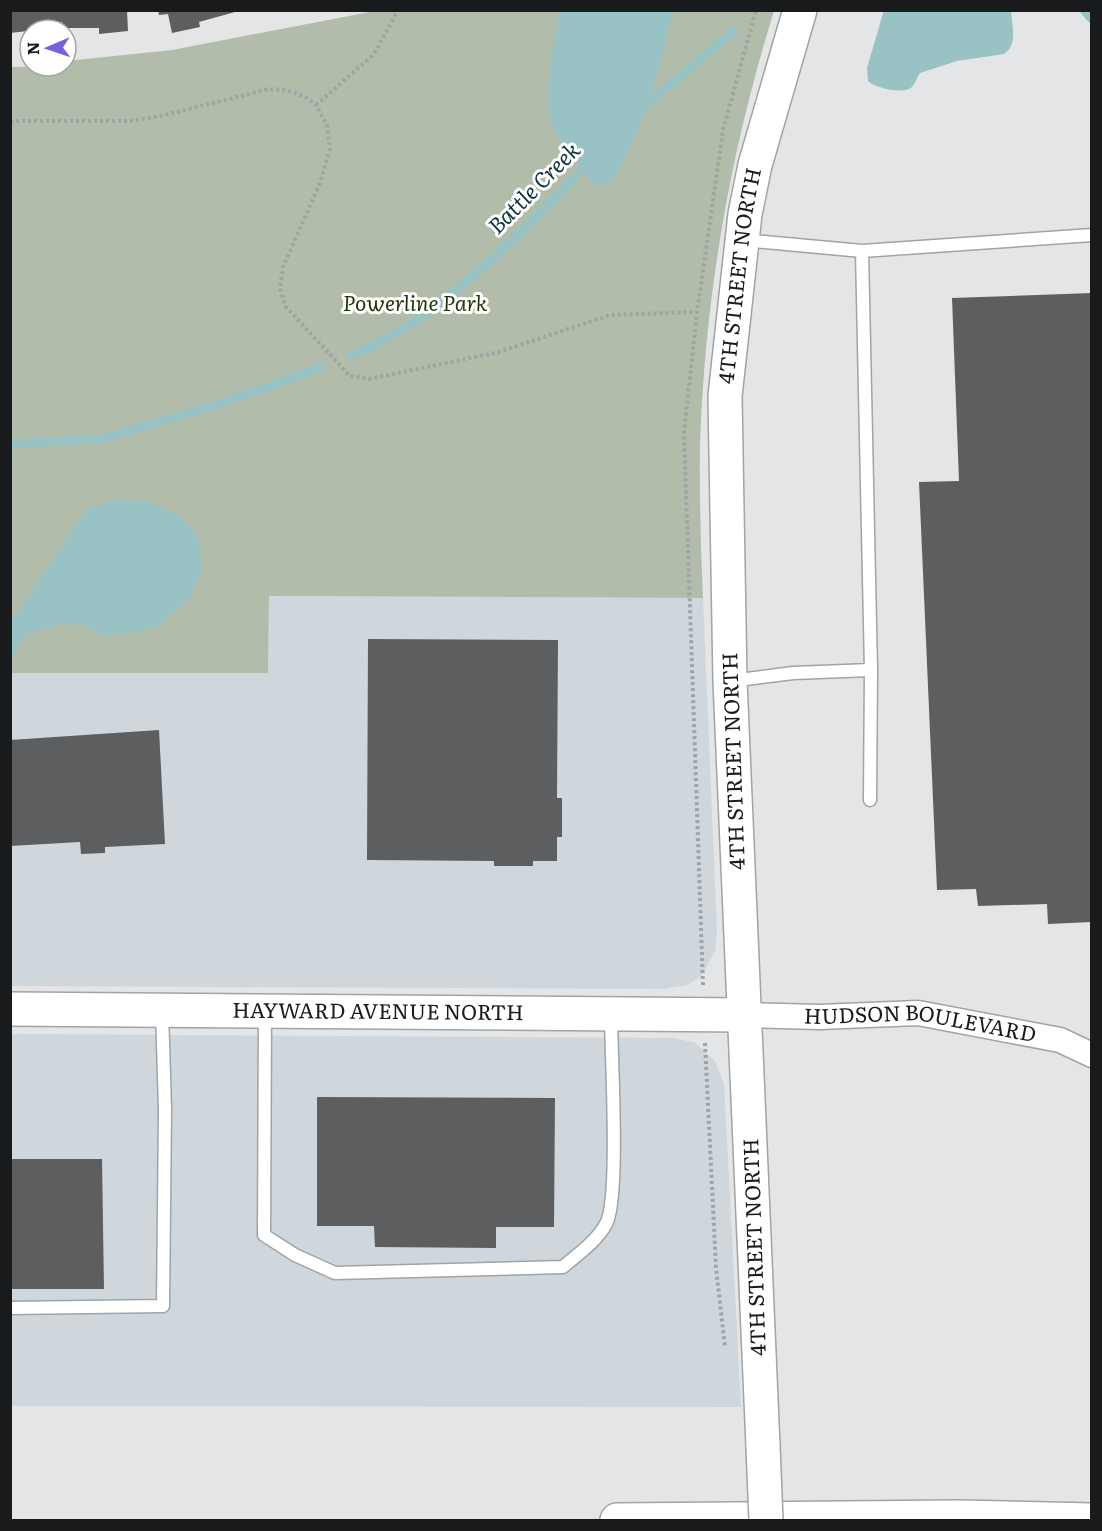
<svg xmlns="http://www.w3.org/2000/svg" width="1102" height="1531" font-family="Literata,serif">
	<rect width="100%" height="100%" fill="#e3e5e7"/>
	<path fill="#cfd7dd" d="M 269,596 L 703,598 L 717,932 L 715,951 L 702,975 L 688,985 L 664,989 L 11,986 L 11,673 L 268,673 Z
		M 11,1034 L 674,1038 L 696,1043 L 715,1061 L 724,1084 L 741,1407 L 11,1406 Z"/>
	<path fill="#b1bdaa" d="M 375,11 L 774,11 C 730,152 705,296 700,444 C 699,495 701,547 703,598 L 269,596 L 268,673 L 11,673 L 10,67 L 66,66 L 66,61 L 172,50 Z"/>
	<path fill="#99c2c5" d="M 884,10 L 1011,11 C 1012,26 1018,45 1004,54 L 957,61 L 920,73 C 917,77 915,84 912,87 C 904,95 875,88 868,81 L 867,68 Z
		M 560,11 L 673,11 C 660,66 642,137 610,184 L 595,185 C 581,166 561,146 552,125 C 542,104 554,34 560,11 Z
		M 117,499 L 151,502 L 185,520 L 200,542 L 201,573 L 189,599 L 156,628 L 104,637 L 85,625 L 59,624 L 27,634 L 11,658 L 11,622 L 86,510 Z"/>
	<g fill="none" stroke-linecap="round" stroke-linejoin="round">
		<path stroke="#99c2c5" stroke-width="9" d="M 1084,10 L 1092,19
			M 639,111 L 733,32
			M 351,356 C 444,317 522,231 592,160
			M 10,444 L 101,439 L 213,406 L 320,368"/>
	</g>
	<path fill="#5d5e60" d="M 10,10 L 127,10 L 128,31 L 99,34 L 99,28 L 63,28 L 62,22 L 36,24 L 37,30 L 10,33 Z
		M 158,10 L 235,10 L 235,12 L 199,22 L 200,27 L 172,33 L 168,14 L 159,15 Z
		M 1092,293 L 1092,922 L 1048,924 L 1047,904 L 978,906 L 976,889 L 937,890 L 919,482 L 959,481 L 952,298 Z
		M 368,639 L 558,640 L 557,798 L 562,798 L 562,837 L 557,837 L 557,861 L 533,861 L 533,866 L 494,866 L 494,861 L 367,860 Z
		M 159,730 L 165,844 L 105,847 L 105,853 L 81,854 L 80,842 L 10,846 L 10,740 Z
		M 317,1097 L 555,1098 L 554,1227 L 496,1227 L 496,1248 L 375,1247 L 374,1226 L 317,1226 Z
		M 10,1159 L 102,1159 L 104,1289 L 10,1289 Z"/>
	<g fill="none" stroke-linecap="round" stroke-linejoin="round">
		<g stroke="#a1a3a4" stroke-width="15">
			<path id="lane" d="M 743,240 L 862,251 L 1092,235
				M 731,681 L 793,673 L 871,670 L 862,251
				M 870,800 L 871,670
				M 265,1011 L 264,1235 L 295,1255 L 335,1273 L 563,1267 C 578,1254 596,1242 606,1224 C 620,1199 611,1054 611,1016
				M 10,1308 L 163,1306 L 165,1109 L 162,1011"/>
		</g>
		<g stroke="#a1a3a4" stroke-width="27">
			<g id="street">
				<path id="s1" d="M 744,1015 L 819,1017 L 918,1013 L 1060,1040 L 1092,1055"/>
			</g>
		</g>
		<g stroke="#a1a3a4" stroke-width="36">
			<g id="secondary">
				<path id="s2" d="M 10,1009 L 744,1015"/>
				<path id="s3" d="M 763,1446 L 730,681 L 725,396 L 745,214 L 755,165 L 800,10"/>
			</g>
		</g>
		<g stroke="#a1a3a4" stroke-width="36">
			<path id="highway" d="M 617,1520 L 958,1517 L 1092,1520"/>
		</g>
		<path stroke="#a1a3a5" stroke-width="4" stroke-dasharray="3 3" stroke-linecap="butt" d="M 316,105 L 374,54 L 398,10
			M 10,121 L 132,121 L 161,116 L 269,89 L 285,90 L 304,96 L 316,105 L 327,125 L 330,149 L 320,183 L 283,267 L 280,288 L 285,306 L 350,376 L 369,379 L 499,352 L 610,315 L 697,312
			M 703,985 L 684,433 L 697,312 L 723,130 L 756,10
			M 705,1043 L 716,1268 L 725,1347"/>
		<use href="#lane" stroke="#fff" stroke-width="12"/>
		<use href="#street" stroke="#fff" stroke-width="24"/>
		<use href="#secondary" stroke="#fff" stroke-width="33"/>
		<use href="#highway" stroke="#fff" stroke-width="33"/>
		<g stroke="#a1a3a4" stroke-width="36" stroke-linecap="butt">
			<path id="secondary-bridge" d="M 763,1446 L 766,1520"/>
		</g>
		<use href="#secondary-bridge" stroke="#fff" stroke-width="33"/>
	</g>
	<g text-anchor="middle" stroke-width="6" stroke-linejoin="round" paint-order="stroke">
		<g font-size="21" fill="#191a1b" stroke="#fff">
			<text dy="7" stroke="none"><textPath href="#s3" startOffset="1172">4TH STREET NORTH</textPath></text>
			<text transform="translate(734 761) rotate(-92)" y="7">4TH STREET NORTH</text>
			<text dy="7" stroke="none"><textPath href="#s2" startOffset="368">HAYWARD AVENUE NORTH</textPath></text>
			<text dy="7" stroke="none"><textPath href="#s1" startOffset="177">HUDSON BOULEVARD</textPath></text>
			<text transform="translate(755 1247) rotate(-92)" y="7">4TH STREET NORTH</text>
		</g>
		<g font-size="21" font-style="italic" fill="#1e3509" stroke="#fff">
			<text x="415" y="311">Powerline Park</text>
		</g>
		<g font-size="22" font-style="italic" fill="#0d3538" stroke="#fff">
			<text transform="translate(534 188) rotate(-45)" y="8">Battle Creek</text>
		</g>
	</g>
	<rect width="1102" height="1531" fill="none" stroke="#191a1b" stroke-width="24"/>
	<g transform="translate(48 48) rotate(268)"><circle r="28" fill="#ffffff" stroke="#a3a3a4" stroke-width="1.5"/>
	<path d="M0-4.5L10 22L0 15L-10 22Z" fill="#7264de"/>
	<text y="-9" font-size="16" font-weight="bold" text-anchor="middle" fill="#191a1b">N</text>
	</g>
</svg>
